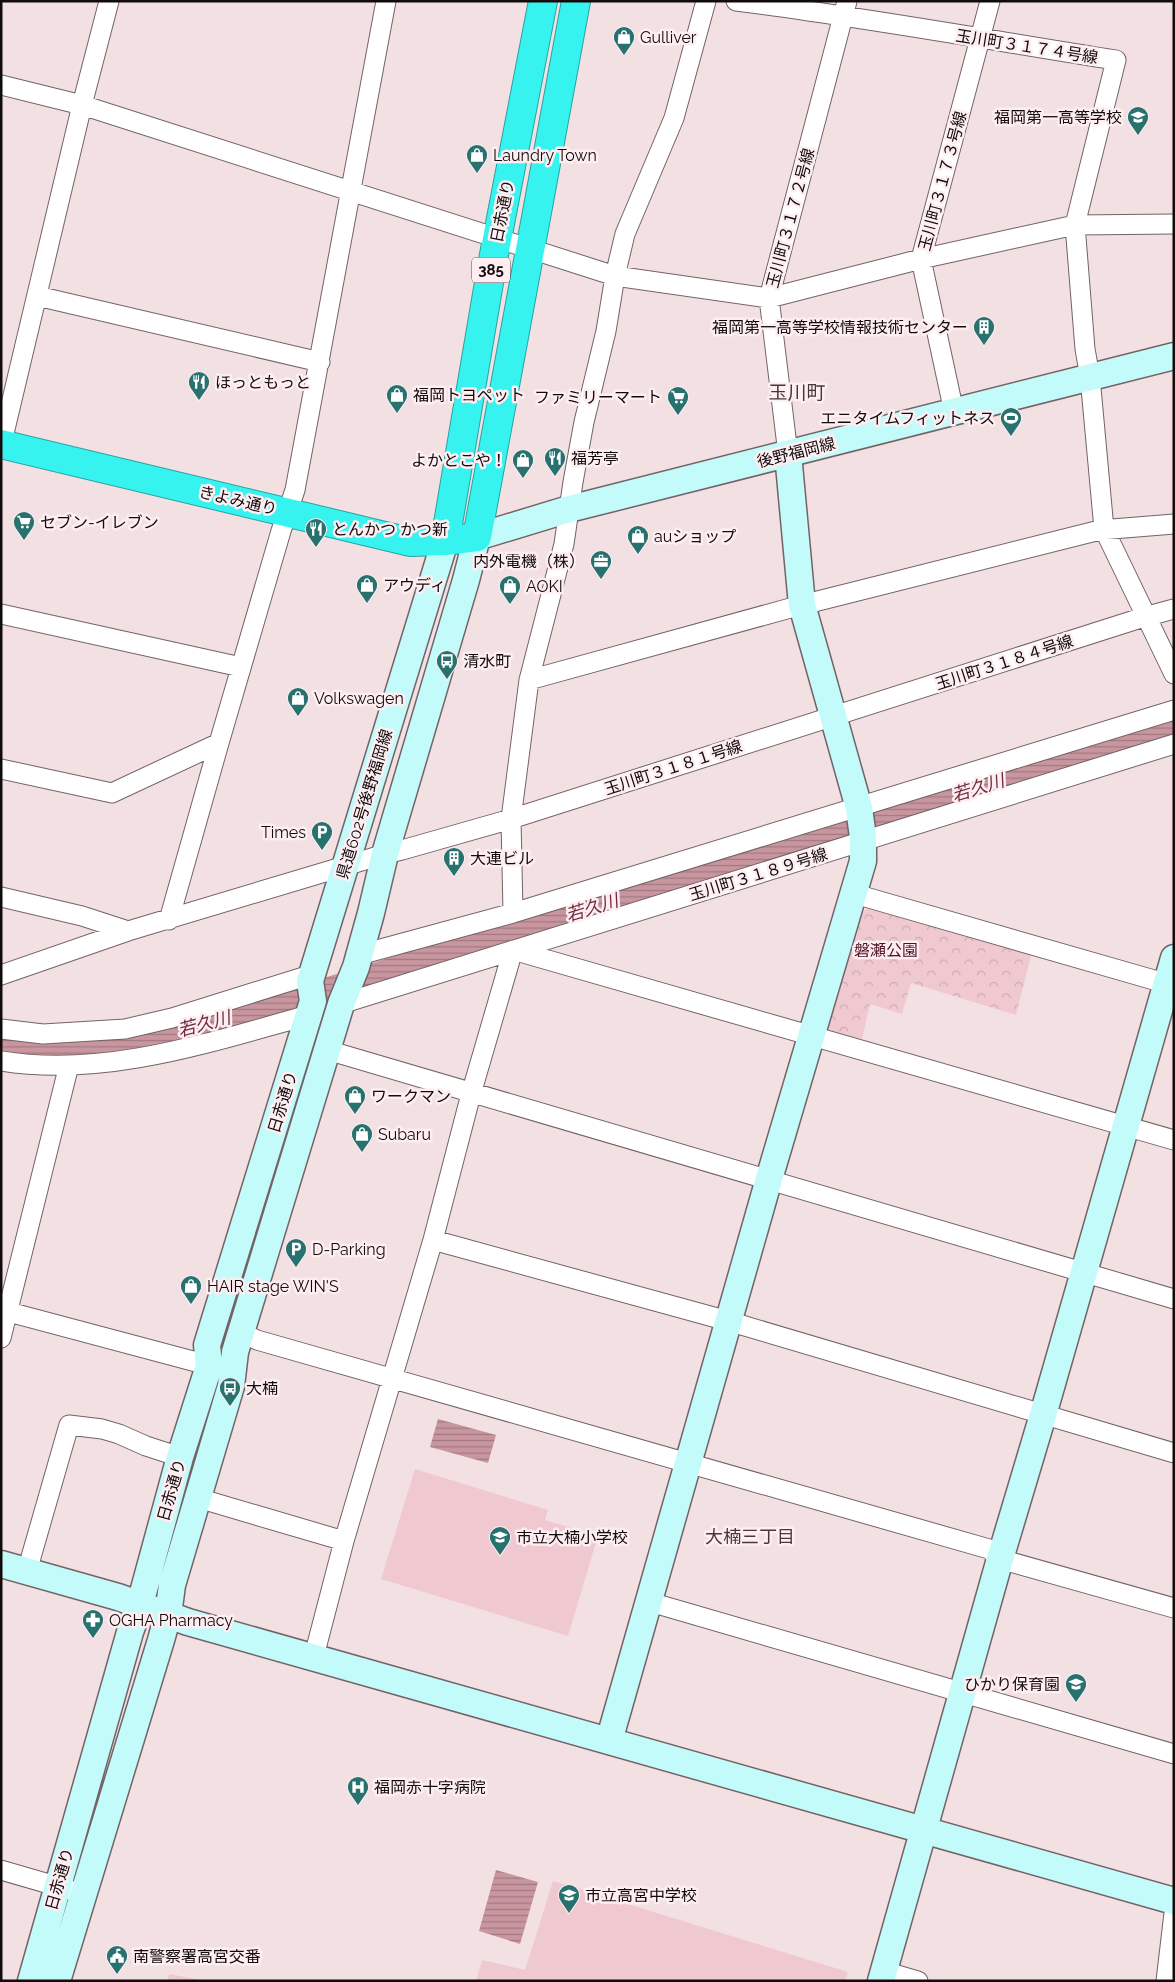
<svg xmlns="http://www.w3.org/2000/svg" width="1175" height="1982" font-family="Raleway,'Noto Sans JP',sans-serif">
	<defs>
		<pattern id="park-crowns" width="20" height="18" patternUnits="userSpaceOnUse" patternTransform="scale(1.25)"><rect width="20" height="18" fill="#f0c9d0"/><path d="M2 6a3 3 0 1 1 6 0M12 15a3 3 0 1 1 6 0" fill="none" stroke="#cdabb1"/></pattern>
		<pattern id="water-rules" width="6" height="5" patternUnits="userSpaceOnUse" patternTransform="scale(1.25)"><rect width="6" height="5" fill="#c9969f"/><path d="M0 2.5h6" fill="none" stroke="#a27980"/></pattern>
	</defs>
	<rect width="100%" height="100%" fill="#f3e0e3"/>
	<path fill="#f0c9d0" d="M 415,1469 L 548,1510 L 545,1520 L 598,1536 L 568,1636 L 381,1579 Z
		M 553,1881 L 848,1972 L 845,1981 L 476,1981 L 482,1960 L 525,1970 Z
		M 170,1974 L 204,1981 L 166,1981 Z"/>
	<path fill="url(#park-crowns)" d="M 873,903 L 1033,948 L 1016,1015 L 911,983 L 902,1014 L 870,1004 L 862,1039 L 821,1029 L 852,921 Z"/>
	<path fill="url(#water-rules)" d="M 1174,716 L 1174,741 L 279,1017 L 129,1055 L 1,1057 L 1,1032 L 43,1036 L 275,993 Z
		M 438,1419 L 496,1435 L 488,1463 L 430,1447 Z
		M 496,1870 L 538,1882 L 520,1944 L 479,1931 Z"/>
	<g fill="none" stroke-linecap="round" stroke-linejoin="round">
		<g stroke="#736366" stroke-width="21">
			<path id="street" d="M 736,1 C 863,17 989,40 1116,60 L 1075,225 L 1085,349 L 1090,377 L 1104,529 L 1174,674
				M 1,85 L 82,105 L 615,276 L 769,298 L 921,259 L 1075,225 L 1174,224
				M 37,296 L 320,362
				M 954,412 L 921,259 L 990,1
				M 1,446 L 82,105 L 109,1
				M 788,454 L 769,298 L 847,1
				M 1,614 L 241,667
				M 529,680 L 794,607 L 1100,530 L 1174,524
				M 1,769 L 112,793 L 219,743 L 281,531 L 295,490 L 386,1
				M 855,894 L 1154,980 L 1174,982
				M 1,897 L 82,916 L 128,931
				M 513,913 L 511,819 L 529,680 L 564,544 L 573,482 L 584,422 L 606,331 L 615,276 L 625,234 L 674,118 L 706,1
				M 169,920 L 219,743
				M 359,955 L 513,913 L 1174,710
				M 1,975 L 128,931 L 385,854 L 402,850 L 511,819 L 1141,618 L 1174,609
				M 341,1004 L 1174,744
				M 1,1029 L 43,1034 L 125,1029 L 172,1018 L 313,974
				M 327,1050 L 1174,1299
				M 1,1061 C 105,1078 210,1042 309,1015
				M 433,1240 L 728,1321 L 1174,1453
				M 1,1310 L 219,1368
				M 242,1333 L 257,1340 L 989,1549 L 1000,1559 L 1174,1608
				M 1,1338 L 69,1065
				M 198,1498 L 344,1541
				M 27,1571 L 69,1425 L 102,1429 L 119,1434 L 146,1446 L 180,1457
				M 650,1602 L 1174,1754
				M 314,1656 L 344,1541 L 433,1240 L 471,1094 L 513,950 L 1174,1140
				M 1,1870 L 70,1890
				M 884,1971 L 918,1981
				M 1166,1981 L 1174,1913"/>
		</g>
		<g stroke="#736366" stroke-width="29">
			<path id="secondary" d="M 1,1564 L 118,1597 L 188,1622 L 1174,1901
				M 609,1741 L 769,1179 L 863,861 L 863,837 L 859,808 L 802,605 L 788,454
				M 31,1981 L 130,1632 L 140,1604 L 180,1457 L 209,1366 L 207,1345 L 313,1001 L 310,981 L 445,541
				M 57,1981 L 161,1640 L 168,1615 L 172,1585 L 231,1386 L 235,1352 L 341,1004 L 356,967 L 371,913 L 385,854 L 466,580 L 477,537 L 569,509 L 1174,356
				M 881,1981 L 1000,1559 L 1043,1415 L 1174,958"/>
		</g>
		<g stroke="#2aa2a0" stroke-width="30">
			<path id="highway" d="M 1,444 L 410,542 L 445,541 L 477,537 L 576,1
				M 445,541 L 492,265 L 543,1"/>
		</g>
		<use href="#street" stroke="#fff" stroke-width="19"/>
		<use href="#secondary" stroke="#c3fbfa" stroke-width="26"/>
		<use href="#highway" stroke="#37f3ef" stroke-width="28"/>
	</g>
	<defs>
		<g id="shop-pin" transform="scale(1.125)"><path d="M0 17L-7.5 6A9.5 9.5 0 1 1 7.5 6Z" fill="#27716f" stroke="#feeef1"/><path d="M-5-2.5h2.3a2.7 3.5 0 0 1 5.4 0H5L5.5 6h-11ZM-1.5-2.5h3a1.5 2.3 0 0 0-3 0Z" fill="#fff"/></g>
		<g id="school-pin" transform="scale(1.125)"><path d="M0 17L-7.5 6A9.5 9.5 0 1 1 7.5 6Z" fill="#27716f" stroke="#feeef1"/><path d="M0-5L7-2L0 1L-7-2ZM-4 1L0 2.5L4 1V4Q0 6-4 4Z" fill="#fff"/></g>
		<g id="building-pin" transform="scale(1.125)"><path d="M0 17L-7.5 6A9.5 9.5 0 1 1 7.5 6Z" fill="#27716f" stroke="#feeef1"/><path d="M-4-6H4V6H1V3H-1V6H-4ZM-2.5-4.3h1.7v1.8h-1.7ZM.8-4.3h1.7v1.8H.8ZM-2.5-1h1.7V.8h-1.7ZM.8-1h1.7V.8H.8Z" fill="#fff"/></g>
		<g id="restaurant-pin" transform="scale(1.125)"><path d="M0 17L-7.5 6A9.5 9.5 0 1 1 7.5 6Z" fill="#27716f" stroke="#feeef1"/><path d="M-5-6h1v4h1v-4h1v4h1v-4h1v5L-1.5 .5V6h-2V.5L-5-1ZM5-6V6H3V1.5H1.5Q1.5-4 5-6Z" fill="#fff"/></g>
		<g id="supermarket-pin" transform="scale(1.125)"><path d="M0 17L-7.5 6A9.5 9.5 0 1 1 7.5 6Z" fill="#27716f" stroke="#feeef1"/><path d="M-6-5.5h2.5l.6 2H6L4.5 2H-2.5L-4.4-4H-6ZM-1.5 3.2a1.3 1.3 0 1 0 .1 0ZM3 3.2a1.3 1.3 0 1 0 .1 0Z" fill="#fff"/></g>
		<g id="stadium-pin" transform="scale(1.125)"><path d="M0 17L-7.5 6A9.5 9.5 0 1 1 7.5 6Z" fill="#27716f" stroke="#feeef1"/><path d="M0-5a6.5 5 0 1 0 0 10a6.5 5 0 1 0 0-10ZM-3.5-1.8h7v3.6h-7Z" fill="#fff"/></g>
		<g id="office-pin" transform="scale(1.125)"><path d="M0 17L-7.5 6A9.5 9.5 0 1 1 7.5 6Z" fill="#27716f" stroke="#feeef1"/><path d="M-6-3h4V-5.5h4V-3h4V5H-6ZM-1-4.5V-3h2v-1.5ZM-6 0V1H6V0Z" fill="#fff"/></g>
		<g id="bus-pin" transform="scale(1.125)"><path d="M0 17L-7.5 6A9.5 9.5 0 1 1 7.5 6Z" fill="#27716f" stroke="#feeef1"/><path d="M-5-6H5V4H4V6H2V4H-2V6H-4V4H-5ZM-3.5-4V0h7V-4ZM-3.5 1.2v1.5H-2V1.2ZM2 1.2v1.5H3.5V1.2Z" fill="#fff"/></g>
		<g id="parking-pin" transform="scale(1.125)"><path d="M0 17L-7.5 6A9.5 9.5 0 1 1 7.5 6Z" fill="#27716f" stroke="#feeef1"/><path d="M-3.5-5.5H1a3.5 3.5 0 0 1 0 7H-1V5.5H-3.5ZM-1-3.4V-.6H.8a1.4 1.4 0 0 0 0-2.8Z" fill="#fff"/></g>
		<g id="pharmacy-pin" transform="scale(1.125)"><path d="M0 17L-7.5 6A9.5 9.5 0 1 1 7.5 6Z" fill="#27716f" stroke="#feeef1"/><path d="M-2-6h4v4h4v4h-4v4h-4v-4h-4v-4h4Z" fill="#fff"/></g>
		<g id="hospital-pin" transform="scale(1.125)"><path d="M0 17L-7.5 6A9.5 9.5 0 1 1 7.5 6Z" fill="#27716f" stroke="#feeef1"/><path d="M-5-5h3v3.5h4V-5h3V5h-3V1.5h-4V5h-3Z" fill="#fff"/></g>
		<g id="civic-pin" transform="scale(1.125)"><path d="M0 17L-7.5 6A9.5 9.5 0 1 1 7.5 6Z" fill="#27716f" stroke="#feeef1"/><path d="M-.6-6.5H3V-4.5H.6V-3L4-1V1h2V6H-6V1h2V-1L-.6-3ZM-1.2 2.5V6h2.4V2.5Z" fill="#fff"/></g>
	</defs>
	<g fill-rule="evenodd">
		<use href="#shop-pin" x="624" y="37"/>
		<use href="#school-pin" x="1138" y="117"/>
		<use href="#shop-pin" x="477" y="155"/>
		<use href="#building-pin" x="984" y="327"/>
		<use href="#restaurant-pin" x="199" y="382"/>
		<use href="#shop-pin" x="397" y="395"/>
		<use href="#supermarket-pin" x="678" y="397"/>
		<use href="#stadium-pin" x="1011" y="418"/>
		<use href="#restaurant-pin" x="555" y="458"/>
		<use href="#shop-pin" x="523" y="460"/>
		<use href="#supermarket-pin" x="24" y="522"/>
		<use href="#restaurant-pin" x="316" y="529"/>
		<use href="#shop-pin" x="638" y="536"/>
		<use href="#office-pin" x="601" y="561"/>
		<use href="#shop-pin" x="367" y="585"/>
		<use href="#shop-pin" x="510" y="586"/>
		<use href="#bus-pin" x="447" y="661"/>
		<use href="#shop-pin" x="298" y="698"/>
		<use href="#parking-pin" x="322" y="832"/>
		<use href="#building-pin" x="454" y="858"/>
		<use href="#shop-pin" x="355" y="1096"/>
		<use href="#shop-pin" x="362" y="1134"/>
		<use href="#parking-pin" x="296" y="1249"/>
		<use href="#shop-pin" x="191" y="1286"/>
		<use href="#bus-pin" x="230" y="1388"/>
		<use href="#school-pin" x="500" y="1537"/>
		<use href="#pharmacy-pin" x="93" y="1620"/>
		<use href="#school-pin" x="1076" y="1684"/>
		<use href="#hospital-pin" x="358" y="1787"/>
		<use href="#school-pin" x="569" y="1895"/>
		<use href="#civic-pin" x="117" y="1956"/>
	</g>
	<g text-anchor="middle" stroke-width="5" stroke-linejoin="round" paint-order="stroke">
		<rect fill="#feeef1" stroke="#584f51" stroke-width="1" x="472" y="257.5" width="38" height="25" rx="4"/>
		<g font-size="15" font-weight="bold" fill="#110b0c">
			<text x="491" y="275">385</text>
		</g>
		<g font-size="16" fill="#110b0c" stroke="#feeef1" text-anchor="start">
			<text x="640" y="43">Gulliver</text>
			<text x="1122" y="123" text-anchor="end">福岡第一高等学校</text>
			<text x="493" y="161">Laundry Town</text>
			<text x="968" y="333" text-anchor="end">福岡第一高等学校情報技術センター</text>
			<text x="215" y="388">ほっともっと</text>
			<text x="413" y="401">福岡トヨペット</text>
			<text x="662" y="403" text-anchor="end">ファミリーマート</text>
			<text x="995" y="424" text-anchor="end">エニタイムフィットネス</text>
			<text x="571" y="464">福芳亭</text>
			<text x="507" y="466" text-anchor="end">よかとこや！</text>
			<text x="40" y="528">セブン-イレブン</text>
			<text x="332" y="535">とんかつ かつ新</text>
			<text x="654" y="542">auショップ</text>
			<text x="585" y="567" text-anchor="end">内外電機（株）</text>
			<text x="383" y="591">アウディ</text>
			<text x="526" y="592">AOKI</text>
			<text x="463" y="667">清水町</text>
			<text x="314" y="704">Volkswagen</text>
			<text x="306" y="838" text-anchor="end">Times</text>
			<text x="470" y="864">大連ビル</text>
			<text x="371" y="1102">ワークマン</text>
			<text x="378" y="1140">Subaru</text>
			<text x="312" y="1255">D-Parking</text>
			<text x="207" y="1292">HAIR stage WIN'S</text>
			<text x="246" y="1394">大楠</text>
			<text x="516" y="1543">市立大楠小学校</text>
			<text x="109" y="1626">OGHA Pharmacy</text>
			<text x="1060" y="1690" text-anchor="end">ひかり保育園</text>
			<text x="374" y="1793">福岡赤十字病院</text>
			<text x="585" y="1901">市立高宮中学校</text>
			<text x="133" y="1962">南警察署高宮交番</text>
		</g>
		<g font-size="16" fill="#110b0c" stroke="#feeef1">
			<text transform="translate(1027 46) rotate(9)" y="6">玉川町３１７４号線</text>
			<text transform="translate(942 181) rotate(-75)" y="6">玉川町３１７３号線</text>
			<text transform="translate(502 211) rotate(-79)" y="6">日赤通り</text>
			<text transform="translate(790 218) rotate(-75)" y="6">玉川町３１７２号線</text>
			<text transform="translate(796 452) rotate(-14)" y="6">後野福岡線</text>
			<text transform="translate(238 500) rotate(13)" y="6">きよみ通り</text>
			<text transform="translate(1004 662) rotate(-18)" y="6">玉川町３１８４号線</text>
			<text transform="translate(673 767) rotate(-18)" y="6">玉川町３１８１号線</text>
			<text transform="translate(364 804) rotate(-73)" y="6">県道602号後野福岡線</text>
			<text transform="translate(758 874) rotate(-17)" y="6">玉川町３１８９号線</text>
			<text transform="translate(282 1102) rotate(-73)" y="6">日赤通り</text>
			<text transform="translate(171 1490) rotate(-74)" y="6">日赤通り</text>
			<text transform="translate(59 1879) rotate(-74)" y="6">日赤通り</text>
		</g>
		<g font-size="16" fill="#4f1124" stroke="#feeef1">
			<text x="886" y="956">磐瀬公園</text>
		</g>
		<g font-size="18" font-style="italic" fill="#6f2f3f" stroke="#feeef1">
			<text transform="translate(978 788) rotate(-17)" y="6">若久川</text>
			<text transform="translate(592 908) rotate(-17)" y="6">若久川</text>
			<text transform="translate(204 1024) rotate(-15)" y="6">若久川</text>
		</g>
		<g font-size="18" fill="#47383b" stroke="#feeef1">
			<text x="750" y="1543">大楠三丁目</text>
		</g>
		<g font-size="19" fill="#47383b" stroke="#feeef1">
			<text x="797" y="399">玉川町</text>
		</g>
	</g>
	<rect width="1175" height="1982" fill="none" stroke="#110b0c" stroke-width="5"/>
</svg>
